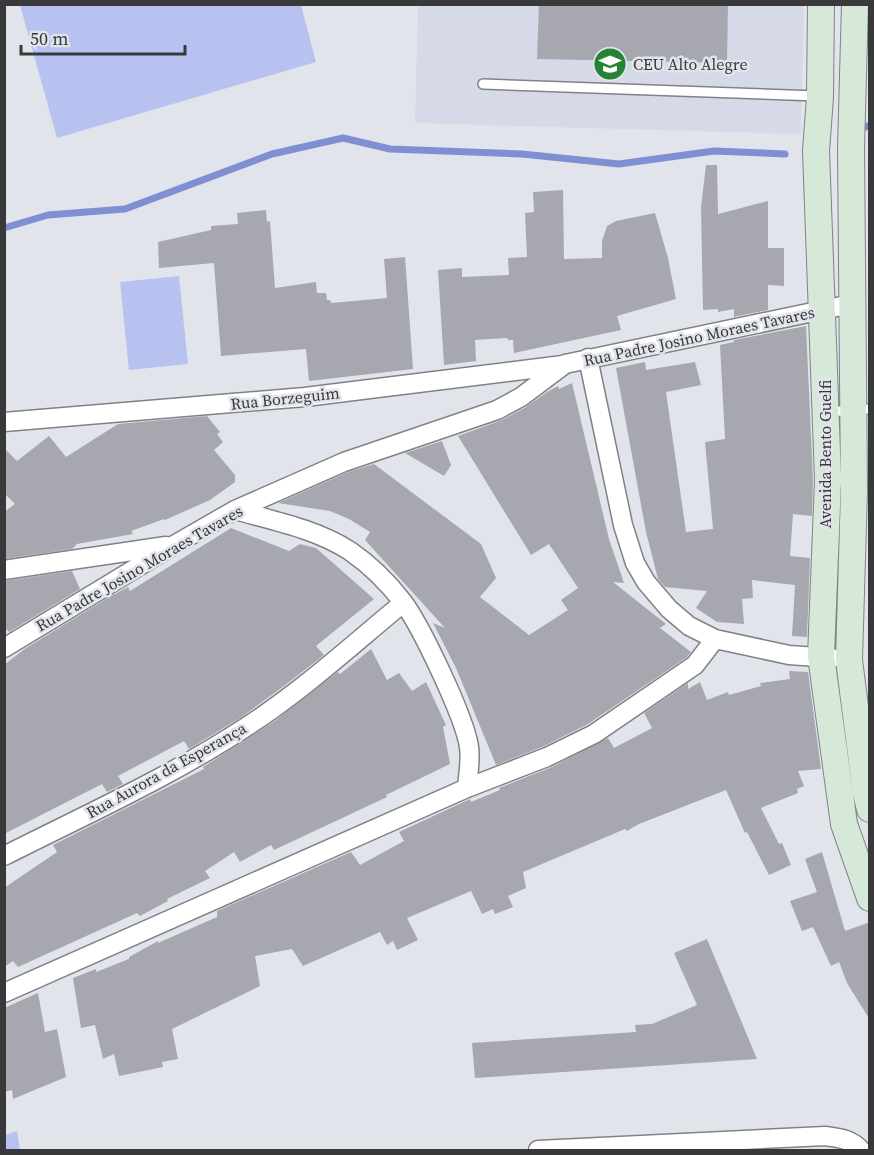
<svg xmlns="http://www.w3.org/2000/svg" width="874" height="1155" font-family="'Source Serif 4',serif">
	<rect width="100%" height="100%" fill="#e2e4eb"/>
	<path fill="#d6dae8" d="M 418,5 L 804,5 L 801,134 L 415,123 Z"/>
	<path fill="#b7c2f0" d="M 20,5 L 301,5 L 316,62 L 57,138 Z
		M 179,276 L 188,364 L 129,370 L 120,282 Z
		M 17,1131 L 20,1150 L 5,1150 L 5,1135 Z"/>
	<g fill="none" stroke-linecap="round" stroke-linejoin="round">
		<path stroke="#808fd1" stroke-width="7" d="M 861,129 L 870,125
			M 4,228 L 48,215 L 125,209 L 272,154 L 343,138 L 390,149 L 522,154 L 619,164 L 714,151 L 785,154"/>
	</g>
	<path fill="#a7a8af" d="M 539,4 L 728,4 L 727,63 L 537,59 Z
		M 706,165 L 717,165 L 718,214 L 768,201 L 768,248 L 784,248 L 784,286 L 768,285 L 768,310 L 734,317 L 734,309 L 718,312 L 718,309 L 703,310 L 701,207 Z
		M 563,190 L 564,259 L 602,258 L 602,241 L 607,226 L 616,221 L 655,213 L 668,258 L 676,299 L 617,316 L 621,330 L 514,353 L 513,340 L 508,340 L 507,338 L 475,340 L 476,361 L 444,365 L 438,270 L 462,268 L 462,277 L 509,275 L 508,258 L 527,257 L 525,213 L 534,212 L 533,192 Z
		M 266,210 L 267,222 L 270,221 L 275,288 L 316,282 L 317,293 L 326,293 L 327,300 L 330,300 L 331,303 L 387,298 L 384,259 L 405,257 L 413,369 L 309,381 L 306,349 L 221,356 L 214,263 L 159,268 L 158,242 L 211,230 L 211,226 L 238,224 L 237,213 Z
		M 806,326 L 813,480 L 812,516 L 793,514 L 790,556 L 810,558 L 807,637 L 792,636 L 795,585 L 752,580 L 753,598 L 742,599 L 744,624 L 717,622 L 696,608 L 707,591 L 665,587 L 658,579 L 646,532 L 616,368 L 645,362 L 646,370 L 695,362 L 701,385 L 666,392 L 686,532 L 713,529 L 705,442 L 725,439 L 720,345 L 734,342 L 734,340 Z
		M 572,383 L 609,539 L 624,583 L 613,582 L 666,624 L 660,628 L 691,652 L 687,657 L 588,724 L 542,747 L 496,765 L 456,668 L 433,623 L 445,628 L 365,540 L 370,532 L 349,519 L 330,511 L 278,503 L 348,472 L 374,464 L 481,544 L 496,578 L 480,597 L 529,635 L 568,610 L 561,600 L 578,588 L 549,544 L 531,555 L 458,436 L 502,420 L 526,407 L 547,392 L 558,386 L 559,389 Z
		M 207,416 L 220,432 L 217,434 L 223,442 L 214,450 L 235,475 L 235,482 L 210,500 L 165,520 L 164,519 L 131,531 L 133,534 L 77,544 L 72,549 L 4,559 L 4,512 L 15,504 L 4,493 L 4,448 L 17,461 L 49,436 L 66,457 L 118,424 Z
		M 442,441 L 451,465 L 444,476 L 405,453 Z
		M 231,528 L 289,551 L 300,544 L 316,548 L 374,599 L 316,646 L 324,655 L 280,689 L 240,718 L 189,749 L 184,741 L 118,776 L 123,784 L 107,792 L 102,784 L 4,834 L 4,665 L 26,648 L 111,596 L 128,587 L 130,591 Z
		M 72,571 L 80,589 L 9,632 L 4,627 L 4,581 Z
		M 371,649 L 387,680 L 399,673 L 412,691 L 426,682 L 446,725 L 443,727 L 450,764 L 386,795 L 387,797 L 274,850 L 271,845 L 240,862 L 234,852 L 205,871 L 210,878 L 167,899 L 168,901 L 140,916 L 137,913 L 18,967 L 13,961 L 4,967 L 4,888 L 57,852 L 53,845 L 204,769 L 203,767 L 273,722 L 338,672 L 340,674 Z
		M 789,671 L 808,672 L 821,769 L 798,771 L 804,786 L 797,789 L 798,793 L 761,808 L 779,844 L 782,843 L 791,865 L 769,875 L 747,832 L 745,833 L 726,790 L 639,824 L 627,831 L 625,829 L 523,872 L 526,888 L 508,896 L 513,907 L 495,914 L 493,909 L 482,914 L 471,891 L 407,918 L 418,940 L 397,950 L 393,941 L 387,945 L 380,932 L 303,966 L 292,949 L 255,956 L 260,986 L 172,1029 L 178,1059 L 162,1062 L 163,1067 L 119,1076 L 114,1054 L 103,1059 L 95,1025 L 81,1028 L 73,978 L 96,969 L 96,972 L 129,959 L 129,957 L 158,941 L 158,943 L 217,917 L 217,911 L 351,852 L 360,865 L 404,841 L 399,832 L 470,799 L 471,802 L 500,790 L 499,788 L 552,767 L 608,738 L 614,748 L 652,728 L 644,713 L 688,683 L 688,689 L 700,682 L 707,700 L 728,692 L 729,695 L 761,686 L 760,683 L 790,679 Z
		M 822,852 L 845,931 L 870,922 L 870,1020 L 847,983 L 839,962 L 831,966 L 813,927 L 802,931 L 790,901 L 817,892 L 805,859 Z
		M 707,939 L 757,1059 L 475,1078 L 472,1043 L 636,1032 L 635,1025 L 652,1024 L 697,1005 L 674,953 Z
		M 38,993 L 45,1032 L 57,1029 L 66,1077 L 13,1099 L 12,1090 L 4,1092 L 4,1008 Z"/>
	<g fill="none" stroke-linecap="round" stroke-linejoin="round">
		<g stroke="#808288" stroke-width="12">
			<path id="lane" d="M 483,84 L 817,96
				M 826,412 L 870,409"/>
		</g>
		<g stroke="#808288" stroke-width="21">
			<path id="street" d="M 588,358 L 623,525 L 635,563 L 646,582 L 669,609 L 689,626 L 715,639 L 789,655 L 832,658
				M 4,422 L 305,397 L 563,365
				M 235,510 C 274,521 316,529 350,551 C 369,564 389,584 403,602 C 421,626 465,718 469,747 C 471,760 468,774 467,788
				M 4,570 L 166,546
				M 4,648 L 174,545 L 235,510 L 344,462 L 497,410 L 521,397 L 565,364 L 851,304
				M 4,856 C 85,815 170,777 246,727 C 302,691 352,645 403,603
				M 4,993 L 467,788 L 547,757 L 594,734 L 695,665 L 715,639
				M 538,1150 L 825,1136 C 840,1138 851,1139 861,1150"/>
		</g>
		<g stroke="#808288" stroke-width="28">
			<path id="secondary" d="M 821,4 L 820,97 L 816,151 L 828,480 L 821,656 L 844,824 L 870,898
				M 855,4 L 851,147 L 854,491 L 849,660 L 866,793 L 870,809"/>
		</g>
		<use href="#lane" stroke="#fff" stroke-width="9"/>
		<use href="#street" stroke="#fff" stroke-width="18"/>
		<use href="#secondary" stroke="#d6e8d7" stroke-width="26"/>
	</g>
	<defs>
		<g id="school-disc" transform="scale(1.725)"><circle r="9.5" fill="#258335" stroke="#e2e4eb"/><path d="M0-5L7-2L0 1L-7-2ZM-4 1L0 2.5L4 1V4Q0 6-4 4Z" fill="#fff"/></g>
	</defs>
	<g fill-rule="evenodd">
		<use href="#school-disc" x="610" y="64"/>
	</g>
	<g text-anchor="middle" stroke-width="5" stroke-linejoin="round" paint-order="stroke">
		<g font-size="16" fill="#39393c" stroke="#e2e4eb" text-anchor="start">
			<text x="633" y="70">CEU Alto Alegre</text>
		</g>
		<g font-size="16" fill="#39393c" stroke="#e2e4eb">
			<text transform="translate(699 336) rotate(-12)" y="6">Rua Padre Josino Moraes Tavares</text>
			<text transform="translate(285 398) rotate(-6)" y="6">Rua Borzeguim</text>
			<text transform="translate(825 454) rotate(-90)" y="6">Avenida Bento Guelfi</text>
			<text transform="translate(139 568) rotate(-30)" y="6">Rua Padre Josino Moraes Tavares</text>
			<text transform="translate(166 770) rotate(-29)" y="6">Rua Aurora da Esperança</text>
		</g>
	</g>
	<rect width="874" height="1155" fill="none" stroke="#39393c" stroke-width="12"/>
	<path d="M21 45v9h164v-9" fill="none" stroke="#39393c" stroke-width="3"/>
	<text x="30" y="45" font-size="18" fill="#39393c" stroke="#e2e4eb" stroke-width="4.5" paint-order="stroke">50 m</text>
</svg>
